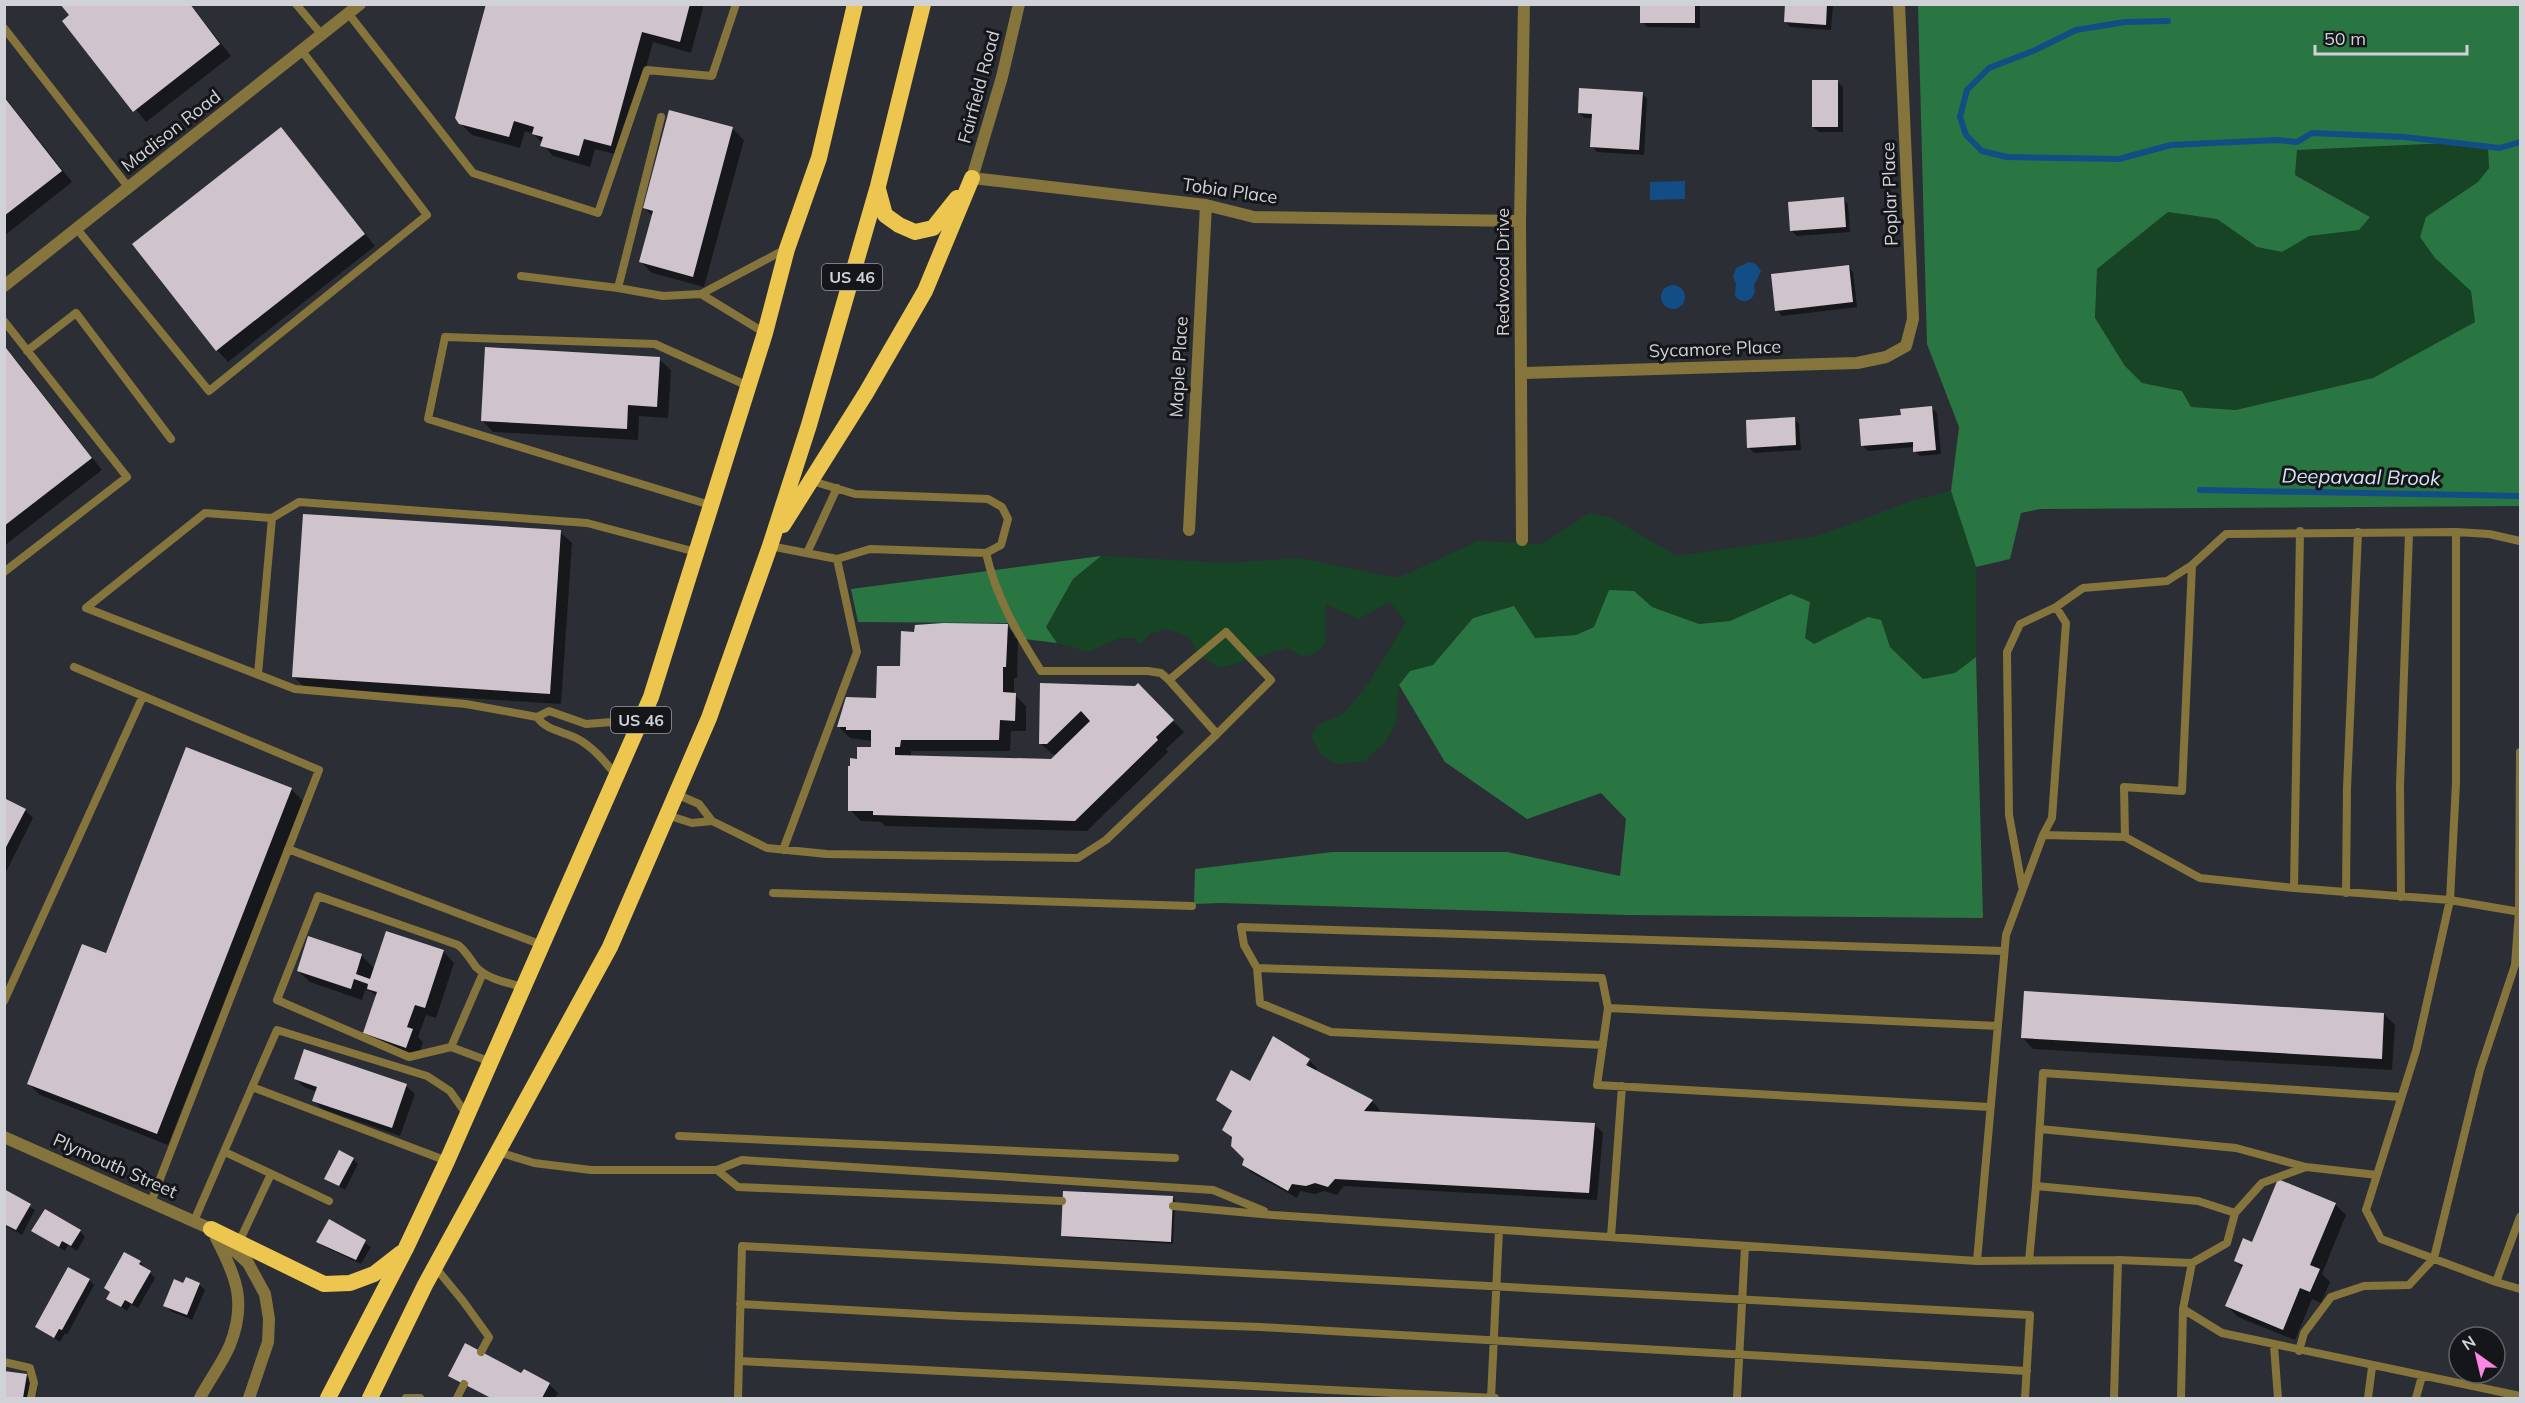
<svg xmlns="http://www.w3.org/2000/svg" width="2525" height="1403" font-family="Mulish,sans-serif">
	<rect width="100%" height="100%" fill="#2c2e36"/>
	<path fill="#174425" d="M 2471,142 L 2488,146 L 2489,167 L 2478,182 L 2426,217 L 2435,258 L 2471,291 L 2475,322 L 2373,378 L 2236,410 L 2191,407 L 2182,391 L 2142,383 L 2125,366 L 2095,318 L 2097,269 L 2168,212 L 2217,219 L 2257,247 L 2282,252 L 2308,236 L 2359,230 L 2369,216 L 2295,174 L 2297,150 Z
		M 1951,491 L 1976,567 L 1976,657 L 1955,673 L 1923,679 L 1890,647 L 1868,617 L 1814,645 L 1805,638 L 1810,602 L 1791,594 L 1730,621 L 1699,624 L 1651,607 L 1634,591 L 1594,627 L 1576,635 L 1534,638 L 1513,607 L 1473,618 L 1433,665 L 1410,671 L 1399,685 L 1396,724 L 1385,742 L 1365,761 L 1337,764 L 1323,757 L 1311,738 L 1316,726 L 1343,714 L 1366,687 L 1406,622 L 1390,602 L 1358,619 L 1326,604 L 1325,645 C 1308,659 1306,659 1287,648 L 1220,668 L 1202,657 L 1187,636 L 1165,629 L 1150,634 L 1141,644 L 1134,638 L 1119,638 L 1088,652 L 1057,643 L 1046,627 L 1073,579 L 1101,556 L 1226,563 L 1299,558 L 1398,578 L 1478,541 L 1541,544 L 1590,513 L 1610,517 L 1676,556 L 1818,536 L 1914,500 Z"/>
	<path fill="#297642" fill-rule="evenodd" d="M 1918,5 L 2520,5 L 2520,506 L 2040,509 L 2021,513 L 2010,559 L 1976,567 L 1951,491 L 1959,427 L 1927,344 ZM 2471,142 L 2488,146 L 2489,168 L 2478,182 L 2426,217 L 2420,237 L 2435,258 L 2471,291 L 2475,322 L 2373,378 L 2236,410 L 2191,407 L 2182,391 L 2142,383 L 2125,366 L 2095,318 L 2097,269 L 2168,212 L 2217,219 L 2257,247 L 2282,252 L 2309,236 L 2359,230 L 2370,217 L 2295,175 L 2297,150 Z
		M 1101,556 L 1073,579 L 1046,627 L 1057,643 L 1015,638 L 1008,623 L 858,622 L 851,589 Z
		M 1609,590 L 1634,591 L 1652,607 L 1699,624 L 1730,621 L 1791,594 L 1810,602 L 1805,638 L 1814,644 L 1868,617 L 1881,620 L 1890,647 L 1923,679 L 1955,673 L 1976,657 L 1983,918 L 1626,915 L 1221,903 L 1194,904 L 1195,869 L 1332,852 L 1507,852 L 1620,876 L 1626,819 L 1601,793 L 1527,819 L 1445,762 L 1399,685 L 1410,671 L 1433,665 L 1473,618 L 1514,606 L 1535,638 L 1576,635 L 1594,627 Z"/>
	<path fill="#124d86" d="M 1685,181 L 1685,199 L 1650,200 L 1650,182 Z
		M 1749,262 L 1756,264 L 1761,271 L 1754,285 C 1758,299 1744,307 1735,296 L 1736,283 L 1733,277 L 1736,268 Z
		M1661 297a12 12 0 1 1 24 0a12 12 0 1 1-24 0Z"/>
	<path fill="#0007" d="M 190,4 L 231,56 L 146,122 L 64,21 Z
		M 488,4 L 704,4 L 691,53 L 653,42 L 622,156 L 595,149 L 590,167 L 553,156 L 534,134 L 525,131 L 520,148 L 472,135 L 460,123 Z
		M 1642,4 L 1700,4 L 1700,28 L 1647,27 L 1642,22 Z
		M 1787,4 L 1833,4 L 1831,30 L 1790,27 L 1785,21 Z
		M 1838,82 L 1843,87 L 1843,132 L 1819,132 L 1813,127 Z
		M 1642,93 L 1647,99 L 1644,155 L 1597,152 L 1592,146 L 1593,118 L 1585,118 L 1579,113 Z
		M 4,96 L 72,182 L 4,236 Z
		M 670,112 L 733,129 L 744,140 L 704,287 L 652,273 L 641,262 L 653,216 L 644,208 Z
		M 281,129 L 375,246 L 228,362 L 217,350 Z
		M 1843,199 L 1848,204 L 1850,232 L 1797,236 L 1792,231 Z
		M 1848,267 L 1853,272 L 1857,307 L 1782,316 L 1777,310 Z
		M 6,350 L 17,361 L 102,470 L 4,546 Z
		M 659,359 L 671,370 L 668,418 L 639,416 L 638,440 L 493,432 L 482,420 Z
		M 1931,408 L 1937,413 L 1941,454 L 1920,456 L 1915,451 L 1914,447 L 1868,451 L 1863,446 L 1902,416 Z
		M 1794,419 L 1799,424 L 1801,450 L 1754,453 L 1749,448 Z
		M 560,532 L 572,543 L 561,704 L 305,688 L 294,677 Z
		M 1007,626 L 1018,637 L 1017,678 L 1014,678 L 1014,694 L 1026,706 L 1026,731 L 1011,731 L 1010,751 L 911,751 L 911,757 L 1051,760 L 1057,755 L 1052,754 L 1040,743 L 1042,685 L 1136,687 L 1138,685 L 1184,732 L 1166,749 L 1168,752 L 1087,831 L 885,826 L 881,822 L 861,821 L 850,810 L 858,760 L 872,748 L 873,741 L 850,738 L 839,727 L 878,699 L 902,668 Z
		M 291,789 L 303,801 L 168,1145 L 40,1095 L 29,1084 Z
		M 4,800 L 25,810 L 33,818 L 4,876 Z
		M 309,938 L 362,956 L 375,969 L 443,951 L 454,963 L 436,1018 L 426,1015 L 418,1037 L 423,1042 L 418,1058 L 376,1044 L 365,1033 L 377,997 L 372,992 L 365,990 L 362,1000 L 310,982 L 298,971 Z
		M 2384,1014 L 2395,1025 L 2392,1070 L 2033,1049 L 2022,1037 Z
		M 1310,1061 L 1317,1068 L 1315,1072 L 1372,1101 L 1380,1110 L 1377,1114 L 1594,1124 L 1603,1133 L 1597,1200 L 1344,1186 L 1337,1195 L 1324,1191 L 1315,1194 L 1300,1191 L 1297,1198 L 1252,1173 L 1243,1165 L 1245,1158 L 1233,1139 L 1224,1130 L 1233,1113 L 1218,1100 L 1251,1083 L 1301,1071 L 1304,1073 Z
		M 295,1079 L 406,1086 L 415,1094 L 400,1136 L 322,1109 L 314,1101 L 317,1092 L 304,1087 Z
		M 353,1159 L 358,1164 L 345,1190 L 326,1178 Z
		M 4,1191 L 35,1210 L 22,1235 L 4,1225 Z
		M 1173,1198 L 1175,1200 L 1173,1244 L 1065,1237 L 1062,1235 Z
		M 2335,1204 L 2346,1215 L 2322,1274 L 2330,1282 L 2321,1303 L 2312,1299 L 2295,1340 L 2238,1317 L 2227,1306 L 2243,1268 L 2235,1261 Z
		M 329,1221 L 371,1247 L 361,1264 L 323,1246 L 318,1241 Z
		M 33,1231 L 80,1231 L 85,1237 L 77,1251 L 68,1245 L 65,1251 Z
		M 140,1262 L 155,1278 L 138,1308 L 131,1304 L 127,1311 L 108,1298 L 111,1293 L 106,1288 Z
		M 187,1279 L 199,1284 L 205,1290 L 192,1320 L 170,1311 L 165,1305 Z
		M 89,1280 L 94,1285 L 67,1335 L 65,1333 L 60,1342 L 37,1327 Z
		M 524,1371 L 549,1384 L 558,1393 L 555,1398 L 492,1398 L 452,1377 L 522,1375 Z
		M 4,1372 L 26,1375 L 38,1386 L 36,1398 L 4,1398 Z"/>
	<g fill="none" stroke-linecap="round" stroke-linejoin="round">
		<path stroke="#124d86" stroke-width="6" d="M 2168,21 L 2125,22 L 2076,30 L 2033,51 L 1989,68 L 1967,90 L 1960,117 L 1966,135 L 1982,151 L 2007,157 L 2119,159 L 2171,145 L 2277,140 L 2297,142 L 2312,133 L 2404,137 L 2500,148 L 2520,142
			M 2200,490 L 2520,496"/>
	</g>
	<path fill="#cfc4cb" d="M 60,4 L 190,4 L 220,44 L 133,112 L 62,21 L 69,15 Z
		M 486,4 L 690,4 L 680,42 L 642,32 L 611,146 L 584,139 L 579,156 L 540,146 L 543,137 L 532,134 L 534,127 L 514,121 L 509,137 L 459,124 L 455,118 Z
		M 1640,4 L 1695,4 L 1695,23 L 1640,23 Z
		M 1785,4 L 1827,4 L 1826,25 L 1784,22 Z
		M 1812,80 L 1838,80 L 1838,127 L 1812,127 Z
		M 1579,88 L 1643,92 L 1639,150 L 1590,147 L 1592,114 L 1578,113 Z
		M 4,97 L 62,171 L 4,216 Z
		M 669,110 L 733,127 L 693,277 L 639,262 L 653,211 L 643,208 Z
		M 281,127 L 365,234 L 216,351 L 132,244 Z
		M 1844,197 L 1846,227 L 1790,231 L 1788,202 Z
		M 1849,265 L 1853,302 L 1775,311 L 1771,274 Z
		M 485,347 L 660,357 L 657,407 L 628,405 L 627,429 L 481,421 Z
		M 6,348 L 92,458 L 4,526 L 4,349 Z
		M 1932,406 L 1936,450 L 1913,452 L 1913,442 L 1861,446 L 1859,419 L 1901,415 L 1900,409 Z
		M 1795,417 L 1796,445 L 1747,448 L 1746,420 Z
		M 303,514 L 561,530 L 550,694 L 292,677 Z
		M 944,623 L 1008,624 L 1006,667 L 1003,667 L 1003,692 L 1016,693 L 1015,721 L 1000,720 L 999,740 L 901,740 L 900,747 L 895,747 L 895,755 L 1051,759 L 1090,721 L 1081,711 L 1047,744 L 1039,744 L 1040,683 L 1135,686 L 1138,683 L 1174,720 L 1156,737 L 1158,740 L 1075,821 L 873,815 L 873,811 L 848,811 L 848,766 L 850,766 L 850,758 L 857,759 L 857,747 L 871,747 L 871,730 L 846,730 L 846,727 L 837,727 L 846,697 L 876,698 L 877,666 L 900,666 L 901,631 L 914,632 L 915,625 Z
		M 186,747 L 292,788 L 157,1134 L 27,1084 L 82,944 L 106,953 Z
		M 4,798 L 26,809 L 4,851 Z
		M 386,931 L 444,950 L 425,1008 L 415,1005 L 407,1027 L 413,1029 L 406,1048 L 363,1033 L 377,992 L 367,989 L 368,984 L 354,979 L 351,989 L 297,971 L 308,936 L 362,954 L 356,974 L 370,979 Z
		M 2024,991 L 2384,1013 L 2382,1059 L 2021,1038 Z
		M 1273,1036 L 1310,1059 L 1306,1065 L 1373,1100 L 1364,1111 L 1595,1123 L 1589,1193 L 1335,1179 L 1328,1187 L 1315,1183 L 1306,1186 L 1292,1184 L 1288,1191 L 1242,1165 L 1244,1159 L 1231,1146 L 1232,1137 L 1222,1130 L 1232,1111 L 1216,1100 L 1231,1070 L 1250,1081 Z
		M 304,1049 L 407,1084 L 392,1128 L 312,1101 L 317,1087 L 294,1079 Z
		M 339,1150 L 354,1158 L 339,1186 L 324,1179 Z
		M 2278,1179 L 2336,1203 L 2310,1265 L 2320,1269 L 2310,1292 L 2300,1288 L 2283,1330 L 2225,1306 L 2243,1265 L 2234,1261 L 2243,1238 L 2252,1242 Z
		M 4,1189 L 31,1204 L 16,1230 L 4,1224 Z
		M 1063,1191 L 1173,1196 L 1171,1242 L 1061,1236 Z
		M 45,1209 L 81,1230 L 71,1246 L 62,1241 L 59,1247 L 31,1231 Z
		M 329,1219 L 366,1240 L 356,1260 L 316,1242 Z
		M 124,1252 L 141,1261 L 139,1264 L 151,1271 L 132,1304 L 125,1300 L 121,1307 L 106,1299 L 110,1292 L 104,1288 Z
		M 68,1267 L 90,1279 L 62,1330 L 59,1329 L 54,1338 L 35,1327 Z
		M 186,1277 L 200,1283 L 187,1315 L 163,1306 L 174,1279 L 183,1283 Z
		M 465,1343 L 521,1373 L 524,1369 L 550,1383 L 542,1398 L 491,1398 L 448,1376 Z
		M 4,1371 L 27,1374 L 23,1398 L 4,1398 Z"/>
	<g fill="none" stroke-linecap="round" stroke-linejoin="round">
		<path stroke="#86743d" stroke-width="8" d="M 296,4 L 322,35
			M 348,13 L 473,173 L 598,213 L 647,70 L 712,76 L 736,4
			M 4,28 L 129,188
			M 661,117 L 618,288 L 663,296 L 701,294 L 786,249
			M 77,229 L 209,391 L 427,215 L 302,51
			M 521,276 L 618,288
			M 701,294 L 765,333
			M 4,321 L 127,477 L 4,572
			M 27,351 L 76,313 L 171,439
			M 812,481 L 855,494 L 988,499 L 1002,507 L 1008,519 L 1001,545 L 986,553 L 870,549 L 837,559
			M 710,505 L 428,419 L 445,337 L 655,344 L 748,386
			M 2456,532 L 2456,783 L 2450,900 L 2416,1051 L 2366,1210 L 2381,1239 L 2496,1282
			M 770,546 L 837,559 L 857,652 L 783,850
			M 807,553 L 837,488
			M 986,553 C 996,597 1017,633 1041,671 L 1148,671 L 1161,673 L 1169,680
			M 2056,607 L 2083,588 L 2167,581 L 2192,565 L 2226,534 L 2456,532 L 2489,534 L 2520,541
			M 74,667 L 319,770 L 151,1202
			M 258,674 L 272,518
			M 537,717 L 466,704 L 295,689 L 86,608 L 205,513 L 272,518 L 299,502 L 587,523 L 696,552
			M 616,775 C 605,762 594,748 578,739 C 563,731 547,731 537,717 L 549,711 L 586,724 L 613,722 L 643,715
			M 667,815 L 692,823 L 712,821 L 699,804 L 676,794
			M 712,821 L 767,848 L 827,854 L 1078,858 L 1106,840 L 1217,734 L 1169,680 L 1226,632 L 1271,680 L 1217,734
			M 2125,837 L 2124,787 L 2182,791 L 2192,565
			M 288,849 L 542,945
			M 2022,886 L 2009,815 L 2007,652 L 2020,624 L 2056,607 L 2066,623 L 2052,818 L 2043,835
			M 2294,888 L 2300,531
			M 773,893 L 1192,906
			M 2346,893 L 2347,788 L 2358,532
			M 2401,897 L 2400,786 L 2409,533
			M 1257,968 L 1244,945 L 1241,927 L 2004,951
			M 4,1001 L 143,696
			M 1608,1008 L 1998,1026
			M 1603,1045 L 1331,1032 L 1260,1003 L 1257,968 L 1602,978 L 1608,1008 L 1597,1085 L 1990,1107
			M 451,1047 L 483,973
			M 491,1062 L 451,1047 L 409,1057 L 277,1000 L 318,896 L 458,945 C 466,951 470,959 476,967 C 489,980 506,982 523,987
			M 2040,1129 L 2236,1148 L 2306,1167
			M 679,1136 L 1175,1158
			M 225,1152 L 329,1201
			M 498,1152 L 534,1163 L 591,1170 L 717,1170 L 742,1160 L 1213,1190 L 1264,1211
			M 447,1161 L 252,1087 L 277,1030 L 427,1076 L 450,1091 L 467,1115
			M 717,1170 L 738,1187 L 1062,1201
			M 2036,1186 L 2043,1073 L 2401,1097
			M 1173,1206 L 1273,1215 L 1977,1261 L 2118,1260 L 2192,1263 L 2183,1309 L 2222,1333 L 2520,1396
			M 2235,1213 L 2262,1183 L 2306,1167 L 2377,1175
			M 2520,1217 L 2496,1282 L 2520,1289
			M 194,1221 L 252,1087
			M 1611,1237 L 1622,1086
			M 239,1242 L 271,1174
			M 1977,1261 L 2006,935 L 2043,835 L 2125,837 L 2200,878 L 2294,888 L 2450,900 L 2520,912
			M 2029,1261 L 2036,1186 L 2198,1201 L 2235,1213 L 2227,1243 L 2192,1263
			M 435,1267 L 463,1301 L 489,1337 L 481,1352
			M 740,1304 L 958,1316 L 1260,1327 L 2027,1371
			M 2274,1346 L 2278,1398
			M 2299,1351 L 2304,1333 L 2331,1297 L 2364,1286 L 2409,1285 L 2434,1258 L 2480,1070 L 2515,965 L 2519,912 L 2520,752
			M 739,1361 L 1495,1398
			M 4,1362 L 30,1368 L 34,1383 L 31,1398
			M 406,1398 L 420,1398
			M 457,1398 L 464,1384
			M 738,1398 L 742,1246 L 2030,1315 L 2025,1398
			M 1491,1398 L 1499,1230
			M 1737,1398 L 1745,1246
			M 2114,1398 L 2118,1260
			M 2181,1398 L 2183,1309
			M 2368,1398 L 2372,1367
			M 2416,1398 L 2422,1376"/>
		<path stroke="#86743d" stroke-width="12" d="M 972,178 L 1206,205 L 1254,217 L 1520,221
			M 1521,373 L 1857,363 L 1886,357 L 1906,346 L 1913,319 L 1899,4
			M 1189,530 L 1206,205
			M 1522,540 L 1520,221 L 1524,4"/>
		<path stroke="#86743d" stroke-width="12" d="M 972,178 L 1002,77 L 1019,4
			M 4,286 L 360,4
			M 4,1137 L 211,1229 L 248,1263 L 265,1294 L 269,1319 L 268,1342 L 249,1398
			M 200,1398 C 209,1380 222,1364 230,1345 C 247,1302 236,1276 216,1238"/>
		<path stroke="#ecc64e" stroke-width="16" d="M 878,189 L 885,215 L 899,225 L 915,232 L 933,228 L 957,198
			M 783,525 L 866,393 L 925,291 L 972,178
			M 211,1229 L 324,1284 L 350,1283 L 374,1274 L 401,1253
			M 328,1398 L 406,1248 L 447,1161 L 651,697 L 765,333 L 787,249 L 819,158 L 855,4
			M 370,1398 L 425,1285 L 610,947 L 709,718 L 770,546 L 809,425 L 878,186 L 923,4"/>
	</g>
	<g text-anchor="middle" stroke-width="6" stroke-linejoin="round" paint-order="stroke">
		<g fill="#15161a" stroke="#999a9f" stroke-width="1.5">
			<rect x="822" y="264" width="60" height="26" rx="4.5"/>
			<rect x="611" y="707" width="60" height="26" rx="4.5"/>
		</g>
		<g font-size="16" font-weight="bold" fill="#d1d2d8">
			<text x="852" y="283">US 46</text>
			<text x="641" y="726">US 46</text>
		</g>
		<g font-size="18" fill="#d1d2d8" stroke="#15161a">
			<text transform="translate(979 87) rotate(-75)" y="6">Fairfield Road</text>
			<text transform="translate(171 131) rotate(-38)" y="6">Madison Road</text>
			<text transform="translate(1230 191) rotate(8)" y="6">Tobia Place</text>
			<text transform="translate(1890 194) rotate(-92)" y="6">Poplar Place</text>
			<text transform="translate(1503 272) rotate(-90)" y="6">Redwood Drive</text>
			<text transform="translate(1715 349) rotate(-2)" y="6">Sycamore Place</text>
			<text transform="translate(1179 367) rotate(-87)" y="6">Maple Place</text>
			<text transform="translate(115 1166) rotate(24)" y="6">Plymouth Street</text>
		</g>
		<g font-size="20" font-style="italic" fill="#d6e5f6" stroke="#15161a">
			<text transform="translate(2361 477) rotate(1)" y="7">Deepavaal Brook</text>
		</g>
	</g>
	<rect width="2525" height="1403" fill="none" stroke="#d1d2d8" stroke-width="12"/>
	<g transform="translate(2477 1355) rotate(326)"><circle r="28" fill="#15161a" stroke="#606166" stroke-width="1.5"/>
	<path d="M0-4.5L10 22L0 15L-10 22Z" fill="#fc86e4"/>
	<text y="-9" font-size="16" font-weight="bold" text-anchor="middle" fill="#d1d2d8">N</text>
	</g>
	<path d="M2315 45v9h152v-9" fill="none" stroke="#d1d2d8" stroke-width="3"/>
	<text x="2324" y="45" font-size="18" fill="#d1d2d8" stroke="#15161a" stroke-width="4.5" paint-order="stroke">50 m</text>
</svg>
